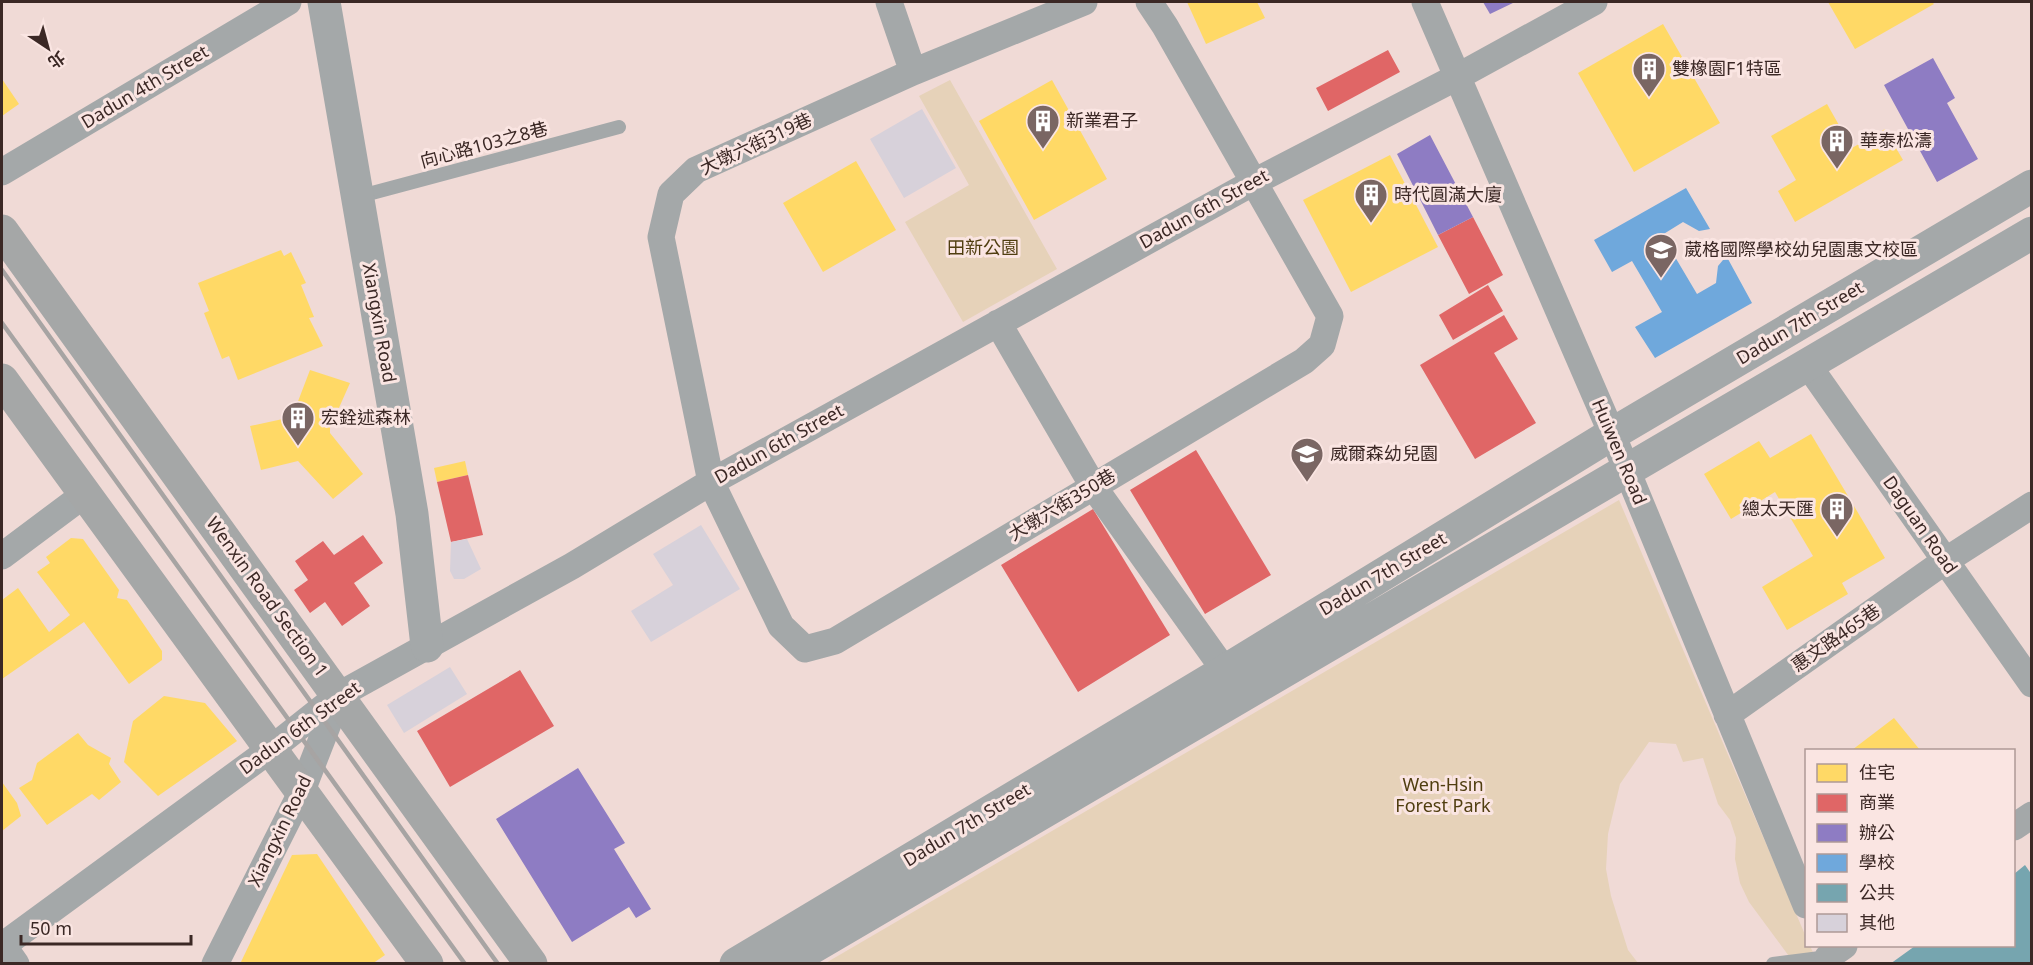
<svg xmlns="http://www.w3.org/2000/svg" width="2033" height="965" font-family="'Noto Sans','Noto Sans TC',sans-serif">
	<rect width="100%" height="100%" fill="#f0dad6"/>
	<path fill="#e6d2b9" d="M 950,80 L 1057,269 L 963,322 L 905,222 L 969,185 L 919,96 Z
		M 1619,500 L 1806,937 L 1806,946 L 1810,946 L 1818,963 L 1794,963 L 1749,902 L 1740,883 L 1735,859 L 1736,838 L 1730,820 L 1718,804 L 1703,758 L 1683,762 L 1676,744 L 1649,742 L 1620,784 L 1608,834 L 1606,869 L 1611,896 L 1628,950 L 1638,963 L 824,964 Z"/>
	<path fill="#ffd966" d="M 1187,2 L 1257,2 L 1265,18 L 1206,44 Z
		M 1828,2 L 1932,2 L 1934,4 L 1855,49 Z
		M 1663,24 L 1720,123 L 1634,172 L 1578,73 Z
		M 2,79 L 19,104 L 2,116 Z
		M 1052,80 L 1107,179 L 1034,220 L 979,121 Z
		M 1827,104 L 1852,148 L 1885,129 L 1903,160 L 1795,222 L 1778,191 L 1796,180 L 1771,136 Z
		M 1390,155 L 1438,247 L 1351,292 L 1303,200 Z
		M 856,161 L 896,230 L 823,272 L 783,203 Z
		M 281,250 L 284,256 L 291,252 L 306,283 L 301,285 L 314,317 L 309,318 L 323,346 L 238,380 L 229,356 L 222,359 L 204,313 L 209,311 L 198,283 Z
		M 310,370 L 350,383 L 330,428 L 330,433 L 363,474 L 333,499 L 298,461 L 261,470 L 250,426 L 292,417 Z
		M 1811,434 L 1885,558 L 1842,583 L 1848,594 L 1787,630 L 1762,587 L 1813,556 L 1775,492 L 1731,519 L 1704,474 L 1759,441 L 1770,458 Z
		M 465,461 L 468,475 L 437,482 L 434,468 Z
		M 71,538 L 83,539 L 119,590 L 117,598 L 127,600 L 162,651 L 162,660 L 129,684 L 84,622 L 2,679 L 2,600 L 18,588 L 49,632 L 70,615 L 37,572 L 50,563 L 46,557 Z
		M 164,696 L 205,703 L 237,741 L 158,796 L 124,762 L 133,721 Z
		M 1894,718 L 1920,750 L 1852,750 Z
		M 78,733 L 88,745 L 111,758 L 109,764 L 121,782 L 99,800 L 92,794 L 47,825 L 19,788 L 32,780 L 37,763 Z
		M 2,782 L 17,803 L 21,816 L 2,831 Z
		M 317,854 L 385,955 L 372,964 L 240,964 L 292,855 Z"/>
	<path fill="#e06666" d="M 1388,50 L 1400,72 L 1328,111 L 1316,88 Z
		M 1473,217 L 1503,275 L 1469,294 L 1438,235 Z
		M 1488,285 L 1503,311 L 1453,340 L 1439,315 Z
		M 1504,315 L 1518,339 L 1494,353 L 1536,423 L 1475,459 L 1420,365 Z
		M 1196,450 L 1271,575 L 1205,614 L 1130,490 Z
		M 468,475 L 483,535 L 451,542 L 437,482 Z
		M 1093,509 L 1170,635 L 1078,692 L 1001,565 Z
		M 363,535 L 383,563 L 354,583 L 370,606 L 342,626 L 325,602 L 310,613 L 294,590 L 308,580 L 295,561 L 323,541 L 334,555 Z
		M 520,670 L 554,726 L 450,787 L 417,731 Z"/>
	<path fill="#8e7cc3" d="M 1483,2 L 1515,2 L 1490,14 Z
		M 1933,58 L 1955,98 L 1947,103 L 1978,159 L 1937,182 L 1884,85 Z
		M 1430,135 L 1473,217 L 1438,235 L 1397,154 Z
		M 578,768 L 625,843 L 614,849 L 651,909 L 636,918 L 629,907 L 572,942 L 496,819 Z"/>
	<path fill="#6fa8dc" d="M 1686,188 L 1710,229 L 1699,231 L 1683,222 L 1662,235 L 1697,294 L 1716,283 L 1718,266 L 1723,260 L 1728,259 L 1752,303 L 1655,358 L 1635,327 L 1662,312 L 1632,261 L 1612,272 L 1594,240 Z"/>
	<path fill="#76a5af" d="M 2025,865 L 2032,875 L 2032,964 L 1890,964 L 1915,946 L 2014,946 L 2014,874 Z"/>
	<path fill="#d7d1da" d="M 922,109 L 956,168 L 904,198 L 870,139 Z
		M 701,525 L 740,589 L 651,642 L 631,611 L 673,585 L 653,554 Z
		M 467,539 L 481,569 L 464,579 L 454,579 L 450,571 L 451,542 Z
		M 450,667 L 467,694 L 404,733 L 387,705 Z"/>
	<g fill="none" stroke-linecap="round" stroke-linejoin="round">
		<path stroke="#a4a8a9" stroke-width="14" d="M 357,197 L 619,127
			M 1773,964 L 1828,957"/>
		<path stroke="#a4a8a9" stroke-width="27" d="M 889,2 L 913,72
			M 1084,2 L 913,72 L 696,170 L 671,194 L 661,237 L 711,482 L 781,626 L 805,649 L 835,641 L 1304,361 L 1322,345 L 1330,316 L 1165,26 L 1149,2
			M 1425,2 L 1612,434 L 1806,905
			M 2,172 L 288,2
			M 998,323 L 1093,486 L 1225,671
			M 1808,365 L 2032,684
			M 2,556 L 85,494
			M 1727,715 L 1945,561 L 2032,505
			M 2014,827 L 2032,815
			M 2,944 L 16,964
			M 2,946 L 271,749 L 339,695 L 572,566 L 711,482 L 1254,182 L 1457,77 L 1594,2
			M 1828,957 L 1844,946
			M 215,964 L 301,793 L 338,698"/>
		<path stroke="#a4a8a9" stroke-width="33" d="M 324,2 L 412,514 L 427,646
			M 736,964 L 1225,671 L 1612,434 L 2032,186
			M 784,964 L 2032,233"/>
		<path stroke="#a5a7a7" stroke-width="33" d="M 2,231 L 531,964
			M 2,380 L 427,964"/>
		<path stroke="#a7a4a3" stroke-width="4.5" d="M 2,270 L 498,964
			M 2,323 L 465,964"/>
	</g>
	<defs>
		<g id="building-pin" transform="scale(1.725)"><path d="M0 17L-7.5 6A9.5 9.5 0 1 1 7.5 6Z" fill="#7a6663" stroke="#fae5e2"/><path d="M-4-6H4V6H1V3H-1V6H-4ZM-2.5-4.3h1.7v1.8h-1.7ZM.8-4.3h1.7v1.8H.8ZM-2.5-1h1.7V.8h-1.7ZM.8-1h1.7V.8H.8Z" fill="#fff"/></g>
		<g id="school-pin" transform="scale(1.725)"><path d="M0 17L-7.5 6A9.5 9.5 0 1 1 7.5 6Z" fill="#7a6663" stroke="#fae5e2"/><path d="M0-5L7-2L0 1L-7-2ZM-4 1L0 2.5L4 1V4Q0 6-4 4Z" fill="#fff"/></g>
	</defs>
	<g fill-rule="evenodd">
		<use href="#building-pin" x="1649" y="69"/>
		<use href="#building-pin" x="1043" y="121"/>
		<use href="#building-pin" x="1837" y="141"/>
		<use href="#building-pin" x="1371" y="195"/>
		<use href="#school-pin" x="1661" y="250"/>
		<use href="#building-pin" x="298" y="418"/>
		<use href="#school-pin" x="1307" y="454"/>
		<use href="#building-pin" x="1837" y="509"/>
	</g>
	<g text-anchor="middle" stroke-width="6" stroke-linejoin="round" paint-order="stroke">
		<g font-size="18" fill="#3b2825" stroke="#fae5e2" text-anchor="start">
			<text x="1672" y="75">雙橡園F1特區</text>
			<text x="1066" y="127">新業君子</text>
			<text x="1860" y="147">華泰松濤</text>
			<text x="1394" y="201">時代圓滿大廈</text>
			<text x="1684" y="256">葳格國際學校幼兒園惠文校區</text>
			<text x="321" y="424">宏銓述森林</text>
			<text x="1330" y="460">威爾森幼兒園</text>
			<text x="1814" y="515" text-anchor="end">總太天匯</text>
		</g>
		<g font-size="18" fill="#3b2825" stroke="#fae5e2">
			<text transform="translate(145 87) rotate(-31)" y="6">Dadun 4th Street</text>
			<text transform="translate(756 144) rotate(-25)" y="6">大墩六街319巷</text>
			<text transform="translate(484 145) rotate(-15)" y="6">向心路103之8巷</text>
			<text transform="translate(1204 209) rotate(-29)" y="6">Dadun 6th Street</text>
			<text transform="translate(379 323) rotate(80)" y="6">Xiangxin Road</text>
			<text transform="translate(1800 323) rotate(-31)" y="6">Dadun 7th Street</text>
			<text transform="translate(779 444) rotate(-29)" y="6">Dadun 6th Street</text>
			<text transform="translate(1619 452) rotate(67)" y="6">Huiwen Road</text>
			<text transform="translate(1062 505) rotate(-31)" y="6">大墩六街350巷</text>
			<text transform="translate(1920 525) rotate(55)" y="6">Daguan Road</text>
			<text transform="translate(1383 574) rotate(-31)" y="6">Dadun 7th Street</text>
			<text transform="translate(267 597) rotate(54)" y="6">Wenxin Road Section 1</text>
			<text transform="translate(1836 638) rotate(-35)" y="6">惠文路465巷</text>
			<text transform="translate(300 728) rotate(-36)" y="6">Dadun 6th Street</text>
			<text transform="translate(967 825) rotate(-31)" y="6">Dadun 7th Street</text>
			<text transform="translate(280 831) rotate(-64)" y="6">Xiangxin Road</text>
		</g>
		<g font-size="18" fill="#503e10" stroke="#fae5e2">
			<text x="983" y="254">田新公園</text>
			<text x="1443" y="791">Wen-Hsin<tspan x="1443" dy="21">Forest Park</tspan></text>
		</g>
	</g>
	<rect width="2033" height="965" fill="none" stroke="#3b2825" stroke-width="6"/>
	<rect x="1805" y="749" width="210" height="198" fill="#fae5e2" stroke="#ae9996" stroke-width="1.5"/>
	<rect x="1817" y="764" width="30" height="18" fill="#ffd966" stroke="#ae9996" stroke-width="1.5"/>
	<text x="1859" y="779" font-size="18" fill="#3b2825">住宅</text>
	<rect x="1817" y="794" width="30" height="18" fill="#e06666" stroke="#ae9996" stroke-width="1.5"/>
	<text x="1859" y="809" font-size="18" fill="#3b2825">商業</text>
	<rect x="1817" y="824" width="30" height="18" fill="#8e7cc3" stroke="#ae9996" stroke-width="1.5"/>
	<text x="1859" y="839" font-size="18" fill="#3b2825">辦公</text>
	<rect x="1817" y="854" width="30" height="18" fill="#6fa8dc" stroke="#ae9996" stroke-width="1.5"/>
	<text x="1859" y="869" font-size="18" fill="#3b2825">學校</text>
	<rect x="1817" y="884" width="30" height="18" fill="#76a5af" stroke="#ae9996" stroke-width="1.5"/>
	<text x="1859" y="899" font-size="18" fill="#3b2825">公共</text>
	<rect x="1817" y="914" width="30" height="18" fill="#d7d1da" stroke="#ae9996" stroke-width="1.5"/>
	<text x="1859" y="929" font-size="18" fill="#3b2825">其他</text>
	<g transform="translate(48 48) rotate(144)" stroke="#fae5e2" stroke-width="4.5" paint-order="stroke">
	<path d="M0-4.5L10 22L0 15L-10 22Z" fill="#3b2825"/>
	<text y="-9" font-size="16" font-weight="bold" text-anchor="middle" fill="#3b2825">北</text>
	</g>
	<path d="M21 935v9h170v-9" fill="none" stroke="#3b2825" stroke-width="3"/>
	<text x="30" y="935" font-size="18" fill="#3b2825" stroke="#fae5e2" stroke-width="4.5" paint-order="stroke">50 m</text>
</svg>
